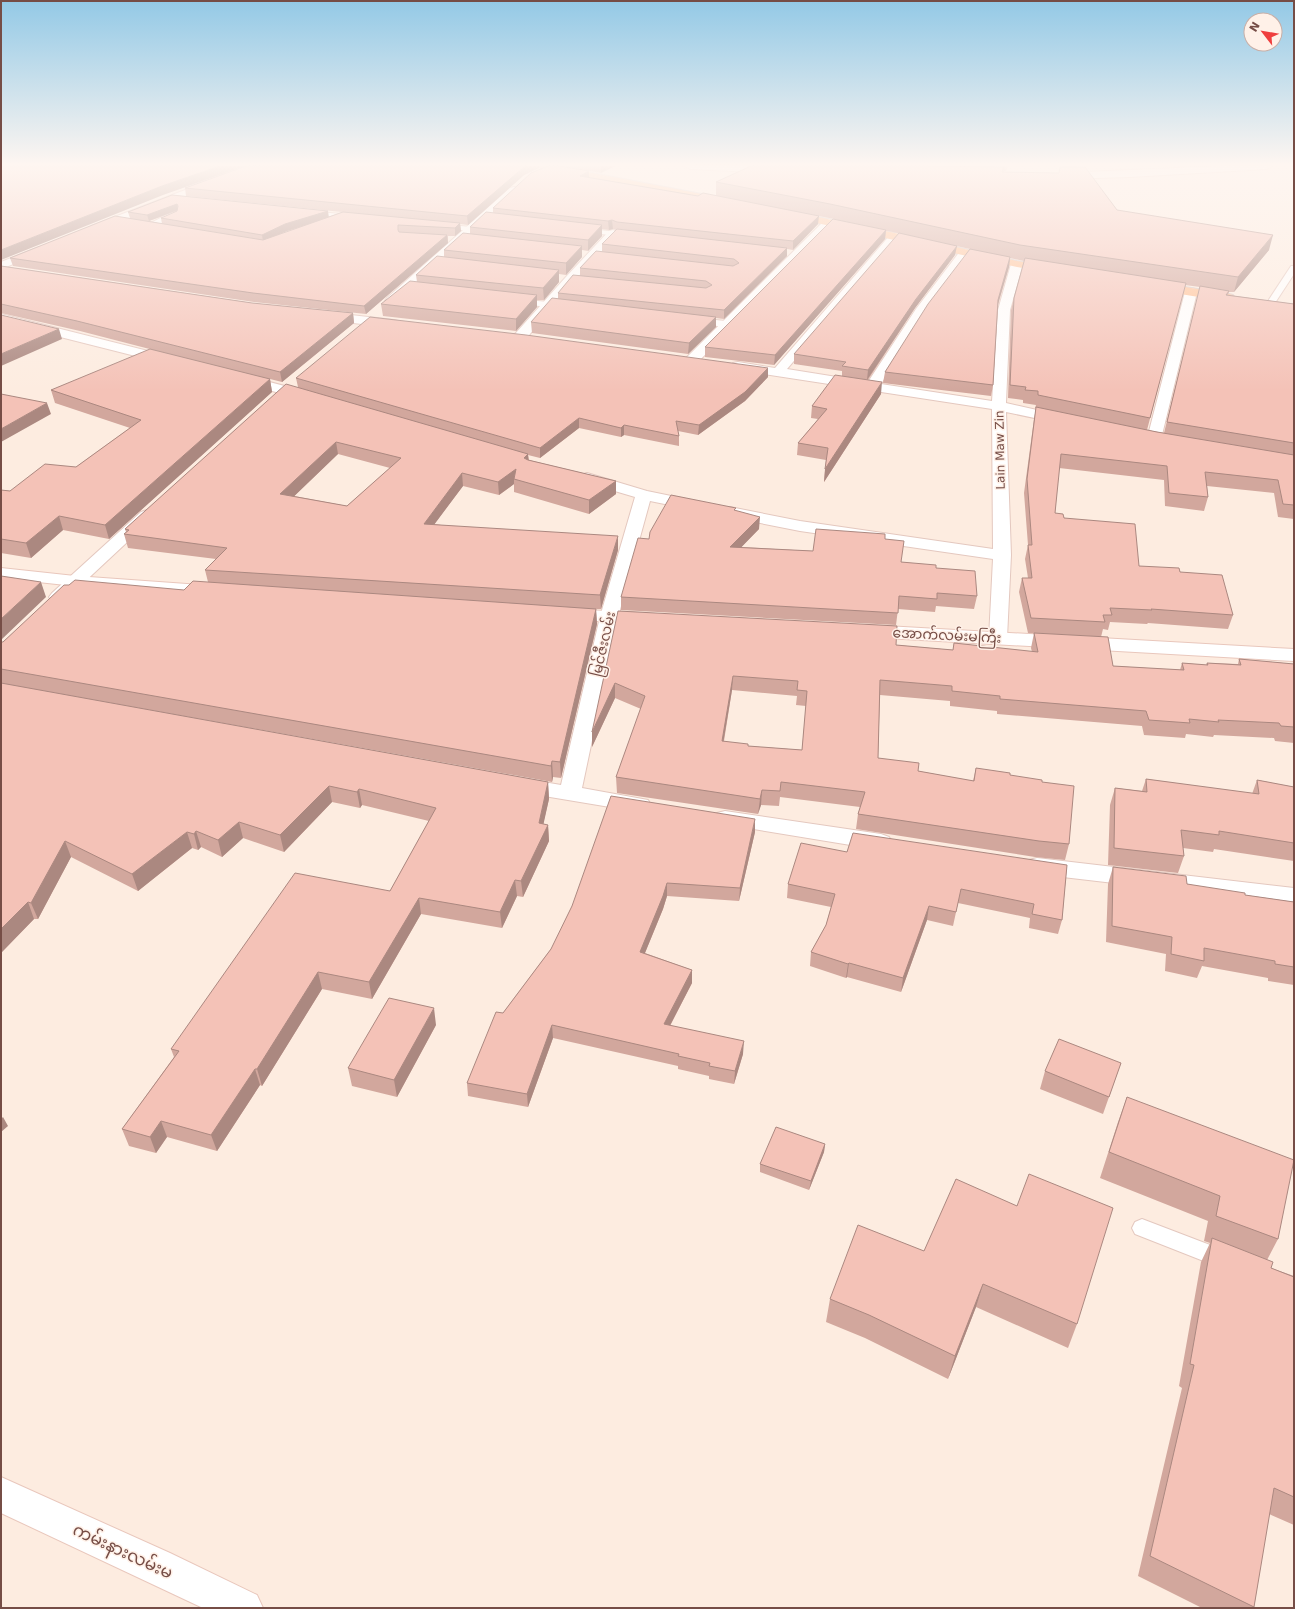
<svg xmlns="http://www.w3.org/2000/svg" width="1295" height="1609" font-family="'DejaVu Sans','Noto Sans Myanmar',sans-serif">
	<rect width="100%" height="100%" fill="#fdece0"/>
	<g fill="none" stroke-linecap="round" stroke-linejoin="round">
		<g stroke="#e4c8bf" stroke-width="2">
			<path id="lane" d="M 306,211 L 354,215 L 358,217 L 354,219 L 309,215 L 305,213 Z
				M 172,212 L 175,212 L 179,214 L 152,228 L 149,228 L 145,226 Z
				M 437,224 L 472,227 L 476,229 L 472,231 L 440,228 L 436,226 Z
				M 580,228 L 628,233 L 632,235 L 628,237 L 583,232 L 579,230 Z
				M 1291,266 L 1294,266 L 1294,274 L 1273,306 L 1267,306 L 1266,304 Z
				M 513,299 L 562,303 L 566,306 L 562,309 L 516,303 L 512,301 Z
				M 695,318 L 726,321 L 730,324 L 726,327 L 692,323 L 691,321 L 692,319 Z
				M 1142,1219 L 1231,1253 L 1235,1260 L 1231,1267 L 1224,1269 L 1135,1234 L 1132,1228 L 1135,1222 Z"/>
		</g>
		<g stroke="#e4c8bf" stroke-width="2">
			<path id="street" d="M 248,166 L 261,166 L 259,168 L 99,230 L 95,231 L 90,228 L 91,226 Z
				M 514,187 L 518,188 L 519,190 L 518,192 L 395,304 L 387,304 L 385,301 L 387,298 L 510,188 Z
				M 829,219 L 834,222 L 833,224 L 697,363 L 687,363 L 685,360 L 687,357 L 825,220 Z
				M 613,230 L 618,233 L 617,235 L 573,282 L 525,340 L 515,340 L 514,337 L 515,334 L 565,278 L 609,231 Z
				M 895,233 L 899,234 L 900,236 L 899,238 L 787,369 L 868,382 L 916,309 L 961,250 L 965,249 L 971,252 L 925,313 L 881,384 L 992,401 L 998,310 L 1011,264 L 1013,262 L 1021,262 L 1023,264 L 1010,310 L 1006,403 L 1068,417 L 1070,420 L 1068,423 L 1063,424 L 1006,412 L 1011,555 L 1007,638 L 1005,642 L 998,644 L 991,642 L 989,638 L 993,559 L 800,531 L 730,517 L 724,515 L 722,512 L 724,509 L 730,507 L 800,521 L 993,549 L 992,409 L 738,370 L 733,369 L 731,366 L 733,363 L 738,362 L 775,368 L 891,234 Z
				M 39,247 L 43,248 L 45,250 L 43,252 L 1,269 L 1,262 Z
				M 1191,288 L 1195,289 L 1197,292 L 1161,439 L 1159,442 L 1154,443 L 1149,442 L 1147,439 L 1185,292 L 1187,289 Z
				M 325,312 L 394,320 L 398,321 L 400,324 L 398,327 L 394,328 L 321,319 L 319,316 L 321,313 Z
				M 1,314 L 176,358 L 178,361 L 176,364 L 171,365 L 1,322 Z
				M 243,375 L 315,394 L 317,397 L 315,400 L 310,401 L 238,382 L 236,379 L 238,376 Z
				M 587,473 L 647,491 L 705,503 L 707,506 L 705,509 L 699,511 L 650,501 L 618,617 L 582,788 L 648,800 L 651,805 L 648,810 L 640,812 L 520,792 L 512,790 L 509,785 L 512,780 L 520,778 L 561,785 L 600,617 L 635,497 L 581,481 L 579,478 L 581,475 Z
				M 147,510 L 153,512 L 155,515 L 153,518 L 64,601 L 58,602 L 52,601 L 49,597 L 52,593 L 141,512 Z
				M 725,811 L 881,834 L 889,837 L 892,842 L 889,847 L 881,850 L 717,823 L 714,818 L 717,813 Z
				M 1037,858 L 1294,888 L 1294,904 L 1037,874 L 1029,872 L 1025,866 L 1029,860 Z"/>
		</g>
		<g stroke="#e9c7bc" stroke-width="2">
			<path id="secondary" d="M 685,166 C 698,165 773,164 779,170 L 774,173 L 690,169 Z
				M 1222,166 L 1272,166 L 1267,169 L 1130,177 L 1062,179 L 1057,176 L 1062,173 Z
				M 1,568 L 75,576 L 215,586 L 221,587 L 224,591 L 221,595 L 215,596 L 75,586 L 1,578 Z
				M 567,609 L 646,613 L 653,615 L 655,619 L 653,623 L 646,625 L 561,618 L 558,614 L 561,610 Z
				M 868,625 L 1294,649 L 1294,661 L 868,637 L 861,635 L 859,631 L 861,627 Z
				M 1,1477 L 170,1553 L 257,1595 L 263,1608 L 203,1608 L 1,1513 Z"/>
		</g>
		<g stroke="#d9cdcb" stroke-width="2">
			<path id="primary" d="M 538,166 L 556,166 L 712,196 L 717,199 L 712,202 L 543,169 Z
				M 789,211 L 895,233 L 1017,261 L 1053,267 L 1057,268 L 1059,270 L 1057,272 L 1053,273 L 1017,267 L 785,216 L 784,214 Z
				M 1154,282 L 1229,294 L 1233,295 L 1235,298 L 1233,301 L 1229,302 L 1150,289 L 1148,286 L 1150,283 Z"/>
		</g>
		<use href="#lane" fill="#fff" fill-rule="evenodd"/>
		<use href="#street" fill="#fff" fill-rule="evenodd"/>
		<use href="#secondary" fill="#fff" fill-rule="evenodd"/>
		<use href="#primary" fill="#ffc196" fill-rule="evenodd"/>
	</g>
	<path fill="#d2a79d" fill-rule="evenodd" d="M 562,166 L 615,166 L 601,173 Z
		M 751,166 L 995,166 L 995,167 L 1002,167 L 1001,166 L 1008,166 L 1006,171 L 1004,171 L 1003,172 L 1059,173 L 1062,166 L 1077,166 L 1077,167 L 1117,210 L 1269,250 L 1234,292 L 1229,292 L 1228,295 L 1294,304 L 1294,519 L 1278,517 L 1274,493 L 1207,486 L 1208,497 L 1204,511 L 1165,506 L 1164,480 L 1059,468 L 1055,513 L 1139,566 L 1180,572 L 1233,615 L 1228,629 L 1148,623 L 1147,624 L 1110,622 L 1108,630 L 1103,629 L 1101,637 L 1028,633 L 1019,592 L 1022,578 L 1028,578 L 1025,559 L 1028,545 L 1024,493 L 1034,419 L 1036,408 L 1035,408 L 1036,405 L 1023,403 L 1023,400 L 1008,398 L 1011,310 L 1014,298 L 1024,261 L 1010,258 L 1009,267 L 998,305 L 993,385 L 991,396 L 883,383 L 885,372 L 970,249 L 829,218 L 716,196 L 716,182 ZM 1185,285 L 1200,287 L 1164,433 L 1147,430 Z
		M 539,168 L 524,175 L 468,225 L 460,224 L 461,231 L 455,236 L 448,236 L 448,243 L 366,314 L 254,302 L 13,266 L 10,258 L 130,218 L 128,212 L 172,195 L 328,211 L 328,217 L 342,212 L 186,196 L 185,188 ZM 177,211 L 161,218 L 162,224 L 149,221 ZM 314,222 L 273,237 L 287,231 Z
		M 589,171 L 589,178 L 818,224 L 793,250 L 787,249 L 787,256 L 724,319 L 716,318 L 716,327 L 688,354 L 532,333 L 531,322 L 558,299 L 558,293 L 580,276 L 580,268 L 602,251 L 602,244 L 616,230 L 613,229 L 609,230 L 602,229 L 602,236 L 588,251 L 582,250 L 582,257 L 566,275 L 559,274 L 559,282 L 544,300 L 537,300 L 537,307 L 516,331 L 383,316 L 381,304 L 417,282 L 416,275 L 444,257 L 444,250 L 470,234 L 470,227 L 493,213 L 493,208 Z
		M 886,230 L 885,239 L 774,365 L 705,357 L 705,347 Z
		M 955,255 L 915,308 L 868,380 L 881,394 L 824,482 L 826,460 L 797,455 L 798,443 L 818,419 L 811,418 L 812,406 L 842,376 L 842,371 L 794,364 L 794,354 Z
		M 1,266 L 252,303 L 353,313 L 354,323 L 282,382 L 270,379 L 272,392 L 109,539 L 63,530 L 31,558 L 1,553 L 1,490 L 10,491 L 76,467 L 130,428 L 55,403 L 51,390 L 223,368 L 80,331 L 1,313 Z
		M 768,377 L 745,401 L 698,435 L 678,431 L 679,436 L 679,446 L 624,435 L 621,437 L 579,428 L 540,458 L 528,455 L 529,460 L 616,481 L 616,494 L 589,514 L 514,492 L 514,484 L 499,495 L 463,486 L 434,524 L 618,550 L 601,609 L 596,609 L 597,624 L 561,778 L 553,777 L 552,782 L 17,686 L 548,782 L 549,799 L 543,824 L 548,825 L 549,841 L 523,897 L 517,896 L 502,928 L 421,914 L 372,999 L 322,989 L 262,1086 L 260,1085 L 217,1151 L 167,1137 L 156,1153 L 129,1146 L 122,1129 L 174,1057 L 171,1049 L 390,891 L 429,821 L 362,805 L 360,808 L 332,802 L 284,852 L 243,838 L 222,857 L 201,847 L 198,850 L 192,848 L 138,891 L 71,857 L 38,919 L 34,919 L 1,953 L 1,642 L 3,642 L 69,585 L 184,590 L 208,582 L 205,570 L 216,559 L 128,548 L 124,534 L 126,532 L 125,529 L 298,387 L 296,378 ZM 338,454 L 390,468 L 347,506 L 294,496 Z
		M 736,511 L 759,529 L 741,547 L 813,551 L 885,539 L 901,562 L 936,568 L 977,596 L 974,609 L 936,606 L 935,612 L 898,609 L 896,625 L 621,610 L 621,597 L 649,539 Z
		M 618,611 L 896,645 L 953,650 L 954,643 L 1032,652 L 1031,648 L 1034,633 L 1113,666 L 1180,670 L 1182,663 L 1206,665 L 1207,663 L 1238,664 L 1239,659 L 1294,664 L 1294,743 L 1275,741 L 1274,738 L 1214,735 L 1213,737 L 1186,734 L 1185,738 L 1144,735 L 1142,726 L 997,714 L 997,711 L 950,706 L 950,701 L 880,695 L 878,758 L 918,771 L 973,781 L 976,768 L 1042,782 L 1069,844 L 1065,860 L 1035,857 L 856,829 L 858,814 L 860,807 L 780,797 L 779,806 L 761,805 L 758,814 L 617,793 L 616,777 L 641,709 L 615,698 L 592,747 ZM 732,690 L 797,696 L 796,705 L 806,706 L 802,750 L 748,746 L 724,741 Z
		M 1146,779 L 1252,794 L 1257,780 L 1294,787 L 1294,861 L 1214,849 L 1213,852 L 1183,848 L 1184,856 L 1178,873 L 1108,865 L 1110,805 L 1115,788 L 1142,791 Z
		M 755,832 L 739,901 L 667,896 L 663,909 L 645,953 L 692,970 L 692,983 L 670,1026 L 743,1054 L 734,1084 L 709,1079 L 709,1076 L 678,1069 L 678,1066 L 553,1038 L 528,1107 L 468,1096 L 467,1083 L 503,1013 L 551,949 Z
		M 847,852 L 1067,865 L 1062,920 L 1058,934 L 1029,928 L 1030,918 L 958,903 L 953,926 L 927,920 L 901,992 L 847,977 L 846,978 L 810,966 L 811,952 L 826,925 L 831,907 L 787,898 L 788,884 Z
		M 1113,867 L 1187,884 L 1245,895 L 1294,902 L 1294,985 L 1268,981 L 1268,978 L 1202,966 L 1197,978 L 1165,971 L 1166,954 L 1106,942 L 1108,884 Z
		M 436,1025 L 397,1097 L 352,1086 L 348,1068 Z
		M 1121,1063 L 1103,1114 L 1040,1089 L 1045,1071 Z
		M 1127,1097 L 1278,1239 L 1267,1260 L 1271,1268 L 1294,1276 L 1294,1525 L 1269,1514 L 1254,1607 L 1253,1608 L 1202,1608 L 1138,1576 L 1182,1388 L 1179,1386 L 1201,1262 L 1210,1243 L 1204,1241 L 1208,1221 L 1100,1178 L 1118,1122 Z
		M 825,1144 L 824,1152 L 809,1190 L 760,1172 L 760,1164 Z
		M 1017,1206 L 1077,1324 L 1068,1348 L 976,1307 L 948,1379 L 865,1338 L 826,1322 L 830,1299 L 924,1251 Z"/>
	<path fill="#ab8880" d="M 220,166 L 245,166 L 163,195 L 1,260 L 1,250 L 162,186 Z
		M 526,166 L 539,166 L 539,168 L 524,175 L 468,225 L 467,216 L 524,167 Z
		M 601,166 L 615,166 L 601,173 Z
		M 589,171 L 589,180 L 580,176 Z
		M 177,204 L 178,210 L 149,221 L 147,215 Z
		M 328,211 L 329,218 L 287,231 L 263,241 L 262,235 L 285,224 Z
		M 819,216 L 818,224 L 793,250 L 793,241 Z
		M 612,220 L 613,229 L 609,230 L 608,221 Z
		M 460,223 L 461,231 L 455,236 L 455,228 Z
		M 602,225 L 602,236 L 588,251 L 588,240 Z
		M 886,230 L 885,239 L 774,365 L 775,355 Z
		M 447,235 L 448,243 L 366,314 L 364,306 Z
		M 1273,235 L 1269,250 L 1234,292 L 1238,277 Z
		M 582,246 L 582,257 L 566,275 L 566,263 Z
		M 957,246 L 955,255 L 915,308 L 867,380 L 868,370 L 916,299 Z
		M 787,248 L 787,256 L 724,319 L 724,310 Z
		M 1010,257 L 1009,267 L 996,310 L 998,300 Z
		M 559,270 L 559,282 L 544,300 L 543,288 Z
		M 537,295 L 537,307 L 516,331 L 516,319 Z
		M 353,313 L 354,323 L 282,382 L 280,372 Z
		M 716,317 L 716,327 L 688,354 L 689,343 Z
		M 59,329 L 62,339 L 1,366 L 1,354 Z
		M 768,368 L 768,377 L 745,401 L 698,435 L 699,425 Z
		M 270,379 L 272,392 L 109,539 L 105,525 Z
		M 882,382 L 881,394 L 824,482 L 825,469 Z
		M 47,403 L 51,414 L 1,442 L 1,429 Z
		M 579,418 L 579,428 L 540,458 L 540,448 Z
		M 624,425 L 624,435 L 621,437 L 621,428 Z
		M 336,442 L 338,454 L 283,507 L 280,494 Z
		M 528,454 L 529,467 L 524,458 Z
		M 516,469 L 514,479 L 514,484 L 499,495 L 498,482 Z
		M 462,473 L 463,486 L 425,537 L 424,524 Z
		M 616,481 L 616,494 L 589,514 L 589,500 Z
		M 59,516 L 63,530 L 31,558 L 26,543 Z
		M 760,517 L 759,529 L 730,559 L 730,547 Z
		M 618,536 L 618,550 L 601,609 L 600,595 Z
		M 41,582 L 46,597 L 1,640 L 1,619 Z
		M 596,609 L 597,624 L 561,778 L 560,762 Z
		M 733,676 L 732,690 L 721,756 L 722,741 Z
		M 615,683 L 615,698 L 592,747 L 592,732 Z
		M 552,761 L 553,777 L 552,782 L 551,766 Z
		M 548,782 L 549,799 L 540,840 L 539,823 Z
		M 329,786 L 332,802 L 284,852 L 280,835 Z
		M 359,789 L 362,805 L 360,808 L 357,792 Z
		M 762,790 L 761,805 L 758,814 L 760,799 Z
		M 755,819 L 755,832 L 739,901 L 740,888 Z
		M 239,822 L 243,838 L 222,857 L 218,840 Z
		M 548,825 L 549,841 L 523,897 L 521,881 Z
		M 196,831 L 201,847 L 198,850 L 194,834 Z
		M 187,832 L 192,848 L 138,891 L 132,874 Z
		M 65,841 L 71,857 L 38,919 L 31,903 Z
		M 515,880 L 517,896 L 502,928 L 500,912 Z
		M 667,883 L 667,896 L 663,909 L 640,965 L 640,952 Z
		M 419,898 L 421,914 L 372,999 L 369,982 Z
		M 28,902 L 34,919 L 1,953 L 1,929 Z
		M 929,906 L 927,920 L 901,992 L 903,978 Z
		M 849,963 L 847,977 L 846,978 L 848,964 Z
		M 692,970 L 692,983 L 664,1037 L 664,1024 Z
		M 318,972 L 322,989 L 262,1086 L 257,1069 Z
		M 434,1008 L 436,1025 L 397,1097 L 394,1080 Z
		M 552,1025 L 553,1038 L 528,1107 L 527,1094 Z
		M 744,1041 L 743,1054 L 734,1084 L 735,1071 Z
		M 255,1069 L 260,1085 L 217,1151 L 211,1135 Z
		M 3,1117 L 8,1126 L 1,1132 L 1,1119 Z
		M 161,1121 L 167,1137 L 156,1153 L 150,1137 Z
		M 825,1144 L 824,1152 L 809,1190 L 811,1181 Z
		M 983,1284 L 976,1307 L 948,1379 L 955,1356 Z"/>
	<path fill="#f4c2b7" stroke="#ab8880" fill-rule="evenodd" d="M 1,166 L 220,166 L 162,186 L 1,250 Z
		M 246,166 L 526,166 L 524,167 L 467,216 L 185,188 Z
		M 548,166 L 560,166 L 589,171 L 580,176 L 698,196 L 703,193 L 819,216 L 793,241 L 617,222 L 612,220 L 608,221 L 493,208 L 531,173 Z
		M 751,166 L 923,166 L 1004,167 L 1002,172 L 1059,173 L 1060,167 L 1085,167 L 1117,210 L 1273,235 L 1238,277 L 1020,245 L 830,204 L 716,182 Z
		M 172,195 L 328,211 L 285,224 L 262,235 L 161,218 L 177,211 L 178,206 L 177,204 L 147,215 L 128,212 Z
		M 343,212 L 460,223 L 455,228 L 398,225 L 398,230 L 399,232 L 447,235 L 364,306 L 253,293 L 10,258 L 115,216 L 263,240 Z
		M 486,212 L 602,225 L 588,240 L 470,227 Z
		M 833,219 L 886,230 L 775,355 L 705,347 Z
		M 617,229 L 787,248 L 724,310 L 558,293 L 573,275 L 706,288 L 712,285 L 706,281 L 580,268 L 596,251 L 733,266 L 739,263 L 734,259 L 602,244 Z
		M 463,233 L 582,246 L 566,263 L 444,250 Z
		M 899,233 L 957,246 L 916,299 L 868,370 L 842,366 L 846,362 L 794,354 Z
		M 970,249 L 1010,257 L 998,300 L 993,385 L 885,372 L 928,304 Z
		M 437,256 L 559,270 L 543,288 L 416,275 Z
		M 1025,258 L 1186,283 L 1150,418 L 1038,395 L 1038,391 L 1025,390 L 1026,387 L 1010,385 L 1014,298 Z
		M 1,266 L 252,303 L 353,313 L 280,372 L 77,321 L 1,304 Z
		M 410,281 L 537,295 L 516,319 L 381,304 Z
		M 1200,286 L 1229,291 L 1226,295 L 1294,304 L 1294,443 L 1167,422 Z
		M 552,298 L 716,317 L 689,343 L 531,322 Z
		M 1,315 L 59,329 L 1,354 Z
		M 370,317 L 526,335 L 768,368 L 745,392 L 699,425 L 676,421 L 679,436 L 624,425 L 621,428 L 579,418 L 540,448 L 296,378 Z
		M 150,349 L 270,379 L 105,525 L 59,516 L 26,543 L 1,539 L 1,490 L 10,491 L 45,464 L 76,467 L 141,420 L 51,390 Z
		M 835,375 L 882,382 L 825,469 L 828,448 L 798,443 L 827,409 L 812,406 Z
		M 286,384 L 528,454 L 524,458 L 528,460 L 616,481 L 589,500 L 514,479 L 516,469 L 498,482 L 462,473 L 424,524 L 618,536 L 600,595 L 205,570 L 227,548 L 124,534 L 129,530 L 125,529 ZM 336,442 L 401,458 L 347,506 L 280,494 Z
		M 1,394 L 47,403 L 1,429 Z
		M 1036,407 L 1157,432 L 1294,455 L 1294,505 L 1283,504 L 1278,480 L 1205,472 L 1208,497 L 1169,493 L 1167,466 L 1061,454 L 1055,513 L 1063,514 L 1064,518 L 1135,524 L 1139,566 L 1179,568 L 1180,572 L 1222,575 L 1233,615 L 1151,609 L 1152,610 L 1110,608 L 1112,615 L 1103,615 L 1105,622 L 1031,618 L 1022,578 L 1032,578 L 1028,545 L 1032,545 L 1027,479 Z
		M 671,495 L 736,508 L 734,510 L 760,517 L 730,547 L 813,551 L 816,529 L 885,534 L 885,539 L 904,541 L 901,562 L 936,565 L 936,568 L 975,571 L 977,596 L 937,593 L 937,599 L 899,596 L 898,613 L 621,597 L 638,538 L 649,539 L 650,532 Z
		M 1,576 L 41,582 L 1,619 Z
		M 75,580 L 184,590 L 193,581 L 596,609 L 560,762 L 552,761 L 551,766 L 1,669 L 1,642 L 3,642 L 64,585 L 69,585 Z
		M 618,611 L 897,626 L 896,645 L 953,650 L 954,643 L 1038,652 L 1034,633 L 1108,637 L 1113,666 L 1184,670 L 1182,663 L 1208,665 L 1207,663 L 1241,665 L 1239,659 L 1294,664 L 1294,727 L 1281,726 L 1279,723 L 1218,720 L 1219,722 L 1189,719 L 1190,723 L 1149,720 L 1146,711 L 1000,699 L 1000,696 L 952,691 L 952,686 L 880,680 L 878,758 L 919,763 L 918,771 L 974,781 L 976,768 L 1010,773 L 1010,775 L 1042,780 L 1042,782 L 1074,786 L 1069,844 L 1039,841 L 858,814 L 865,792 L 781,782 L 780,791 L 762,790 L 760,799 L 616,777 L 645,696 L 615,683 L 592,732 ZM 733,676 L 798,681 L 797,690 L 807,691 L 802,750 L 748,746 L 748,744 L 722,741 Z
		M 1,683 L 548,782 L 539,823 L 548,825 L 521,881 L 515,880 L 500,912 L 419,898 L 369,982 L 318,972 L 257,1069 L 255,1069 L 211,1135 L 161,1121 L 150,1137 L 122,1129 L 179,1051 L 171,1049 L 295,873 L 390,891 L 436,808 L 359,789 L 357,792 L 329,786 L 280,835 L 239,822 L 218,840 L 196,831 L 194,834 L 187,832 L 132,874 L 65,841 L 31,903 L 28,902 L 1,929 Z
		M 1146,779 L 1259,794 L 1257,780 L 1294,787 L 1294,843 L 1219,831 L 1219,835 L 1181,830 L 1184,856 L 1114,848 L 1115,788 L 1147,792 Z
		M 611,796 L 755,819 L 740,888 L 667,883 L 663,896 L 640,952 L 692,970 L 664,1024 L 744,1041 L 735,1071 L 709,1066 L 710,1063 L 678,1056 L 679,1054 L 552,1025 L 527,1094 L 467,1083 L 496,1012 L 503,1013 L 551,949 L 572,906 Z
		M 853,833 L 1067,865 L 1062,920 L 1032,914 L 1034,904 L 961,889 L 956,912 L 929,906 L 903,978 L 849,963 L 848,964 L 811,952 L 826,925 L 835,894 L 788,884 L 801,843 L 847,852 Z
		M 1113,867 L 1186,876 L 1187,884 L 1245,893 L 1245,895 L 1294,902 L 1294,967 L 1275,964 L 1275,961 L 1204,948 L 1204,961 L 1171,954 L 1172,937 L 1112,926 Z
		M 389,998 L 434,1008 L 394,1080 L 348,1068 Z
		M 1059,1039 L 1121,1063 L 1109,1097 L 1045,1071 Z
		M 1127,1097 L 1294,1160 L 1278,1239 L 1216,1216 L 1220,1196 L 1109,1152 Z
		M 776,1127 L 825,1144 L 811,1181 L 760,1164 Z
		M 1029,1174 L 1113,1208 L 1077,1324 L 983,1284 L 955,1356 L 869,1315 L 830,1299 L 858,1225 L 924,1251 L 956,1179 L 1017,1206 Z
		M 1212,1238 L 1273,1262 L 1271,1268 L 1294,1277 L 1294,1497 L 1274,1488 L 1254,1607 L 1150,1556 L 1194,1365 L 1190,1364 Z"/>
	<linearGradient id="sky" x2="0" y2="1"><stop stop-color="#93c9e6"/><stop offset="0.42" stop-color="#fef6f1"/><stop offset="1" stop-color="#fef6f1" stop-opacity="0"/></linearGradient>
	<rect width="1295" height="391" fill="url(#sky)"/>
	<g text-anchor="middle" stroke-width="3" stroke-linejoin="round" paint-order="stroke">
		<g font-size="12" fill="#764d46" stroke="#fff1e8">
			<text transform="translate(1000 450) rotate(-91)" y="4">Lain Maw Zin</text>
		</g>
		<g font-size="14" fill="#764d46" stroke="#fff1e8">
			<text transform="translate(947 635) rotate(3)" y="5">အောက်လမ်းမကြီး</text>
			<text transform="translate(603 644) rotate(-77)" y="5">မြင်ဇီးလမ်း</text>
		</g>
		<g font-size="17" fill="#764d46" stroke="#fff1e8">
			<text transform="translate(123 1551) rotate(25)" y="6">ကမ်းနားလမ်းမ</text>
		</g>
	</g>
	<rect width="1295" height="1609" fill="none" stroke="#764d46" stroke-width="4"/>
	<g transform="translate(1263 32) rotate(301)"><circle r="19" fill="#fff1e8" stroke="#c8afa7"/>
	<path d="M0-3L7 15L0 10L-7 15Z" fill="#ef3f3e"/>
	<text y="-6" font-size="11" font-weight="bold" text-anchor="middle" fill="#764d46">N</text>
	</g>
</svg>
